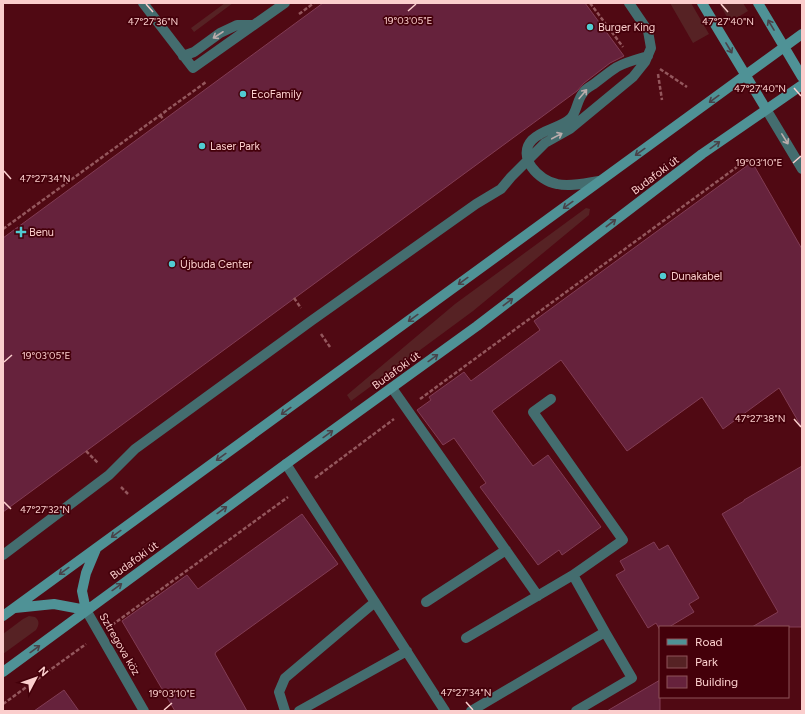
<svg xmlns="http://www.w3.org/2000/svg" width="805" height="714" font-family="Figtree,sans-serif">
	<rect width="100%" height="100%" fill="#500913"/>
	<path fill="#562224" d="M 225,3 L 233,3 L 194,32 L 191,28 Z
		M 670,3 L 691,3 L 709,34 L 693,43 Z
		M 719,3 L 743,3 L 748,11 L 730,22 Z
		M 586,208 L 590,209 L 589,215 L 473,311 L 351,401 L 347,395 L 455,304 Z
		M 29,616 L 35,617 C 40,621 39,625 36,630 L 3,654 L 3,634 L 23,619 Z"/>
	<path fill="#66223c" stroke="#823c54" d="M 323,3 L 585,3 L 624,56 L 610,63 L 584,83 L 577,91 L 3,512 L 3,238 Z
		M 752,162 L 802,249 L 802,428 L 779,388 L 723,429 L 702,397 L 627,451 L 561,360 L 492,411 L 533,466 L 548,455 L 601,527 L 562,555 L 559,550 L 538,565 L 480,487 L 486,483 L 454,438 L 443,445 L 417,410 L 431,400 L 429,397 L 464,372 L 471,381 L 540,330 L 534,321 Z
		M 802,466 L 802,627 L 752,627 L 778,612 L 722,514 L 744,501 L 744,500 Z
		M 302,514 L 338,564 L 216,652 L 215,654 L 247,711 L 175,711 L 122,621 L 187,575 L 198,589 Z
		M 654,542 L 659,550 L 668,545 L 699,598 L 689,604 L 694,612 L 669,627 L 660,627 L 660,630 L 656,623 L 648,628 L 616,575 L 625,570 L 620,561 Z
		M 660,680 L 660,711 L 607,711 Z
		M 64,690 L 79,711 L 34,711 Z"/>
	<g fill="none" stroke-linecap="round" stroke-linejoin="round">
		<path stroke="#94575d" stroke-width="2.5" stroke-dasharray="4 2" stroke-linecap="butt" d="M 590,3 L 623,47
			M 299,14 L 314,3
			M 660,69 L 687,87
			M 658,74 L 662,100
			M 160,115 L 164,120
			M 3,229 L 206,82
			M 294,298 L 301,308
			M 321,334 L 330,347
			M 420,399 L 741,164
			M 86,451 L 98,463
			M 315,478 L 394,419
			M 121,487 L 128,494
			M 112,625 L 288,497
			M 3,704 L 86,644"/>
		<path stroke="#446d6f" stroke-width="10" d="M 143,3 L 193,68 L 285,3
			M 183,56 L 194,52 L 220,33 L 237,25 L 254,25
			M 599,181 C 586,183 570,187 557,184 C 539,181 516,157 532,140 C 542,129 561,128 571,118 C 577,111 577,100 583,93 C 585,89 591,86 594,84 C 602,78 609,72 617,67 C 626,62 638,59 648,56
			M 392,388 L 538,596
			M 286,464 L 445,711
			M 3,555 L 109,475 L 135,449 L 311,321 L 476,204 L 501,189 L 511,177 L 545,143 L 570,129 L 633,77 L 645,62 L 651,48 L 648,31 L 629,3
			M 426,602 L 506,550
			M 86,610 L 144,711
			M 466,638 L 573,575
			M 285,711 L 279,692 L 285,678 L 375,602
			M 299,711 L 407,651
			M 471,711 L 605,632 L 573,575 L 623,540 L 533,412 L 551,399
			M 576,711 L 632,678 L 605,632"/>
		<path stroke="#446d6f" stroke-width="10" d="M 766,109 L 802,169"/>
		<path stroke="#4f9296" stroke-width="10" d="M 702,3 L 766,109
			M 758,3 L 802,77
			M 15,608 L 54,604 L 86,610
			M 86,610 L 82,591 L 86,573 L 96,549
			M 3,616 L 802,34
			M 3,672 L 286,464 L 477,326 L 702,154 L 802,85"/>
	</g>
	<defs><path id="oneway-shaft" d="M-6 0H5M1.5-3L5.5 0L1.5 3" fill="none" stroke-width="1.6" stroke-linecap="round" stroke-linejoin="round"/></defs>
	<g stroke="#494249">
		<use href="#oneway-shaft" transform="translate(771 25) rotate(-121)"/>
		<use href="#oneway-shaft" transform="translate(729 48) rotate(59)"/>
		<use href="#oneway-shaft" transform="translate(714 99) rotate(144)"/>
		<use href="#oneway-shaft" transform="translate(715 145) rotate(-36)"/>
		<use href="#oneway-shaft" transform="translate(640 152) rotate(144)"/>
		<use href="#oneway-shaft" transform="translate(568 205) rotate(144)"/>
		<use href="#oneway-shaft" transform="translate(611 223) rotate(-37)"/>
		<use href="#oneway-shaft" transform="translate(463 281) rotate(144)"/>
		<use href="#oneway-shaft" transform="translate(508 302) rotate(-37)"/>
		<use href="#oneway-shaft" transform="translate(413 318) rotate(144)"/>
		<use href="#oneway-shaft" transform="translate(433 358) rotate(-36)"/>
		<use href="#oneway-shaft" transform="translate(286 411) rotate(144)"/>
		<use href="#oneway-shaft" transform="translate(328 434) rotate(-36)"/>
		<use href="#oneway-shaft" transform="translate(221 457) rotate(144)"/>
		<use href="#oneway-shaft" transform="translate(222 510) rotate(-36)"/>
		<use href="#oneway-shaft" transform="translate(116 534) rotate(144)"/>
		<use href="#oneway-shaft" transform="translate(64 571) rotate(144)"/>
		<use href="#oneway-shaft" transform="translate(117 587) rotate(-36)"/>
		<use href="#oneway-shaft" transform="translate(35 649) rotate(-36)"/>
	</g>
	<g stroke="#bbacac">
		<use href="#oneway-shaft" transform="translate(218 35) rotate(147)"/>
		<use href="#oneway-shaft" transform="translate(583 94) rotate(-50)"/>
		<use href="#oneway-shaft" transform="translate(557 136) rotate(-28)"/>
		<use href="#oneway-shaft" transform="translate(785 139) rotate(58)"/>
	</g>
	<path fill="none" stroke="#fbcecd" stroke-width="1.5" d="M 146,4 L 153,12M 721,4 L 728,12M 408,11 L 416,4M 794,88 L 801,96M 793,163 L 801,156M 4,171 L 11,179M 4,362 L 12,355M 794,419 L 801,427M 4,502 L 11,509M 466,702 L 473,710M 164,710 L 172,703"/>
	<g fill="#51ccd2" stroke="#44000a" stroke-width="1.5">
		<circle cx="590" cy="27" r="4"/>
		<circle cx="243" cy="94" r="4"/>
		<circle cx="202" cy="146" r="4"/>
		<path d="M19 226h4v4h4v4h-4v4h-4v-4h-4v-4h4z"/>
		<circle cx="172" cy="264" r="4"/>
		<circle cx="663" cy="276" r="4"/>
	</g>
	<g text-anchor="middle" stroke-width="3.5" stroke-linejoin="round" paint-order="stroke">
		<g font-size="11" fill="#fbcecd" stroke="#44000a" text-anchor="start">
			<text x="598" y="31">Burger King</text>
			<text x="251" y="98">EcoFamily</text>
			<text x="210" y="150">Laser Park</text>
			<text x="29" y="236">Benu</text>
			<text x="180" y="268">Újbuda Center</text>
			<text x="671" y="280">Dunakabel</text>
		</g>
		<g font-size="11" fill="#fbcecd" stroke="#44000a">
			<text transform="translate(655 175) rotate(-37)" y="4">Budafoki út</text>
			<text transform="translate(396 370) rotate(-36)" y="4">Budafoki út</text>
			<text transform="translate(134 560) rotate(-36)" y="4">Budafoki út</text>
			<text transform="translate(120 644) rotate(60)" y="4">Sztregova köz</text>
		</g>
	</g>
	<g font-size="10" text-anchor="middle" fill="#fbcecd" stroke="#44000a" stroke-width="3.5" stroke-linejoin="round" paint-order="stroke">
		<text x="408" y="24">19°03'05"E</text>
		<text x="153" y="25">47°27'36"N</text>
		<text x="728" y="25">47°27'40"N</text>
		<text x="760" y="92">47°27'40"N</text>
		<text x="759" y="166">19°03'10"E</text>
		<text x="45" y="182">47°27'34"N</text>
		<text x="46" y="359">19°03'05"E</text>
		<text x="760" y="422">47°27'38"N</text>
		<text x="45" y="513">47°27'32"N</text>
		<text x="466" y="696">47°27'34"N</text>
		<text x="172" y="697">19°03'10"E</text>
	</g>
	<rect width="805" height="714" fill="none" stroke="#fbcecd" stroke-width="8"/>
	<rect x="659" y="626" width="130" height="72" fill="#44000a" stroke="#8d5258"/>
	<rect x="667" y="639" width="20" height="6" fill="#4f9296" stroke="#8d5258"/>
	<text x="695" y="646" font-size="12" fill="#fbcecd">Road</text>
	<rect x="667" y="656" width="20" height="12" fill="#562224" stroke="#8d5258"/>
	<text x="695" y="666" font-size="12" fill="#fbcecd">Park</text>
	<rect x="667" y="676" width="20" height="12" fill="#66223c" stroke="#8d5258"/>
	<text x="695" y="686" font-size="12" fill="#fbcecd">Building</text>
	<g transform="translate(36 678) rotate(49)" stroke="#44000a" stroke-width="3" paint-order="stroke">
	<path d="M0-3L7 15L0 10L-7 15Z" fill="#fbcecd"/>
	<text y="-6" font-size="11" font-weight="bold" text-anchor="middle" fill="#fbcecd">N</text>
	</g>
</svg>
